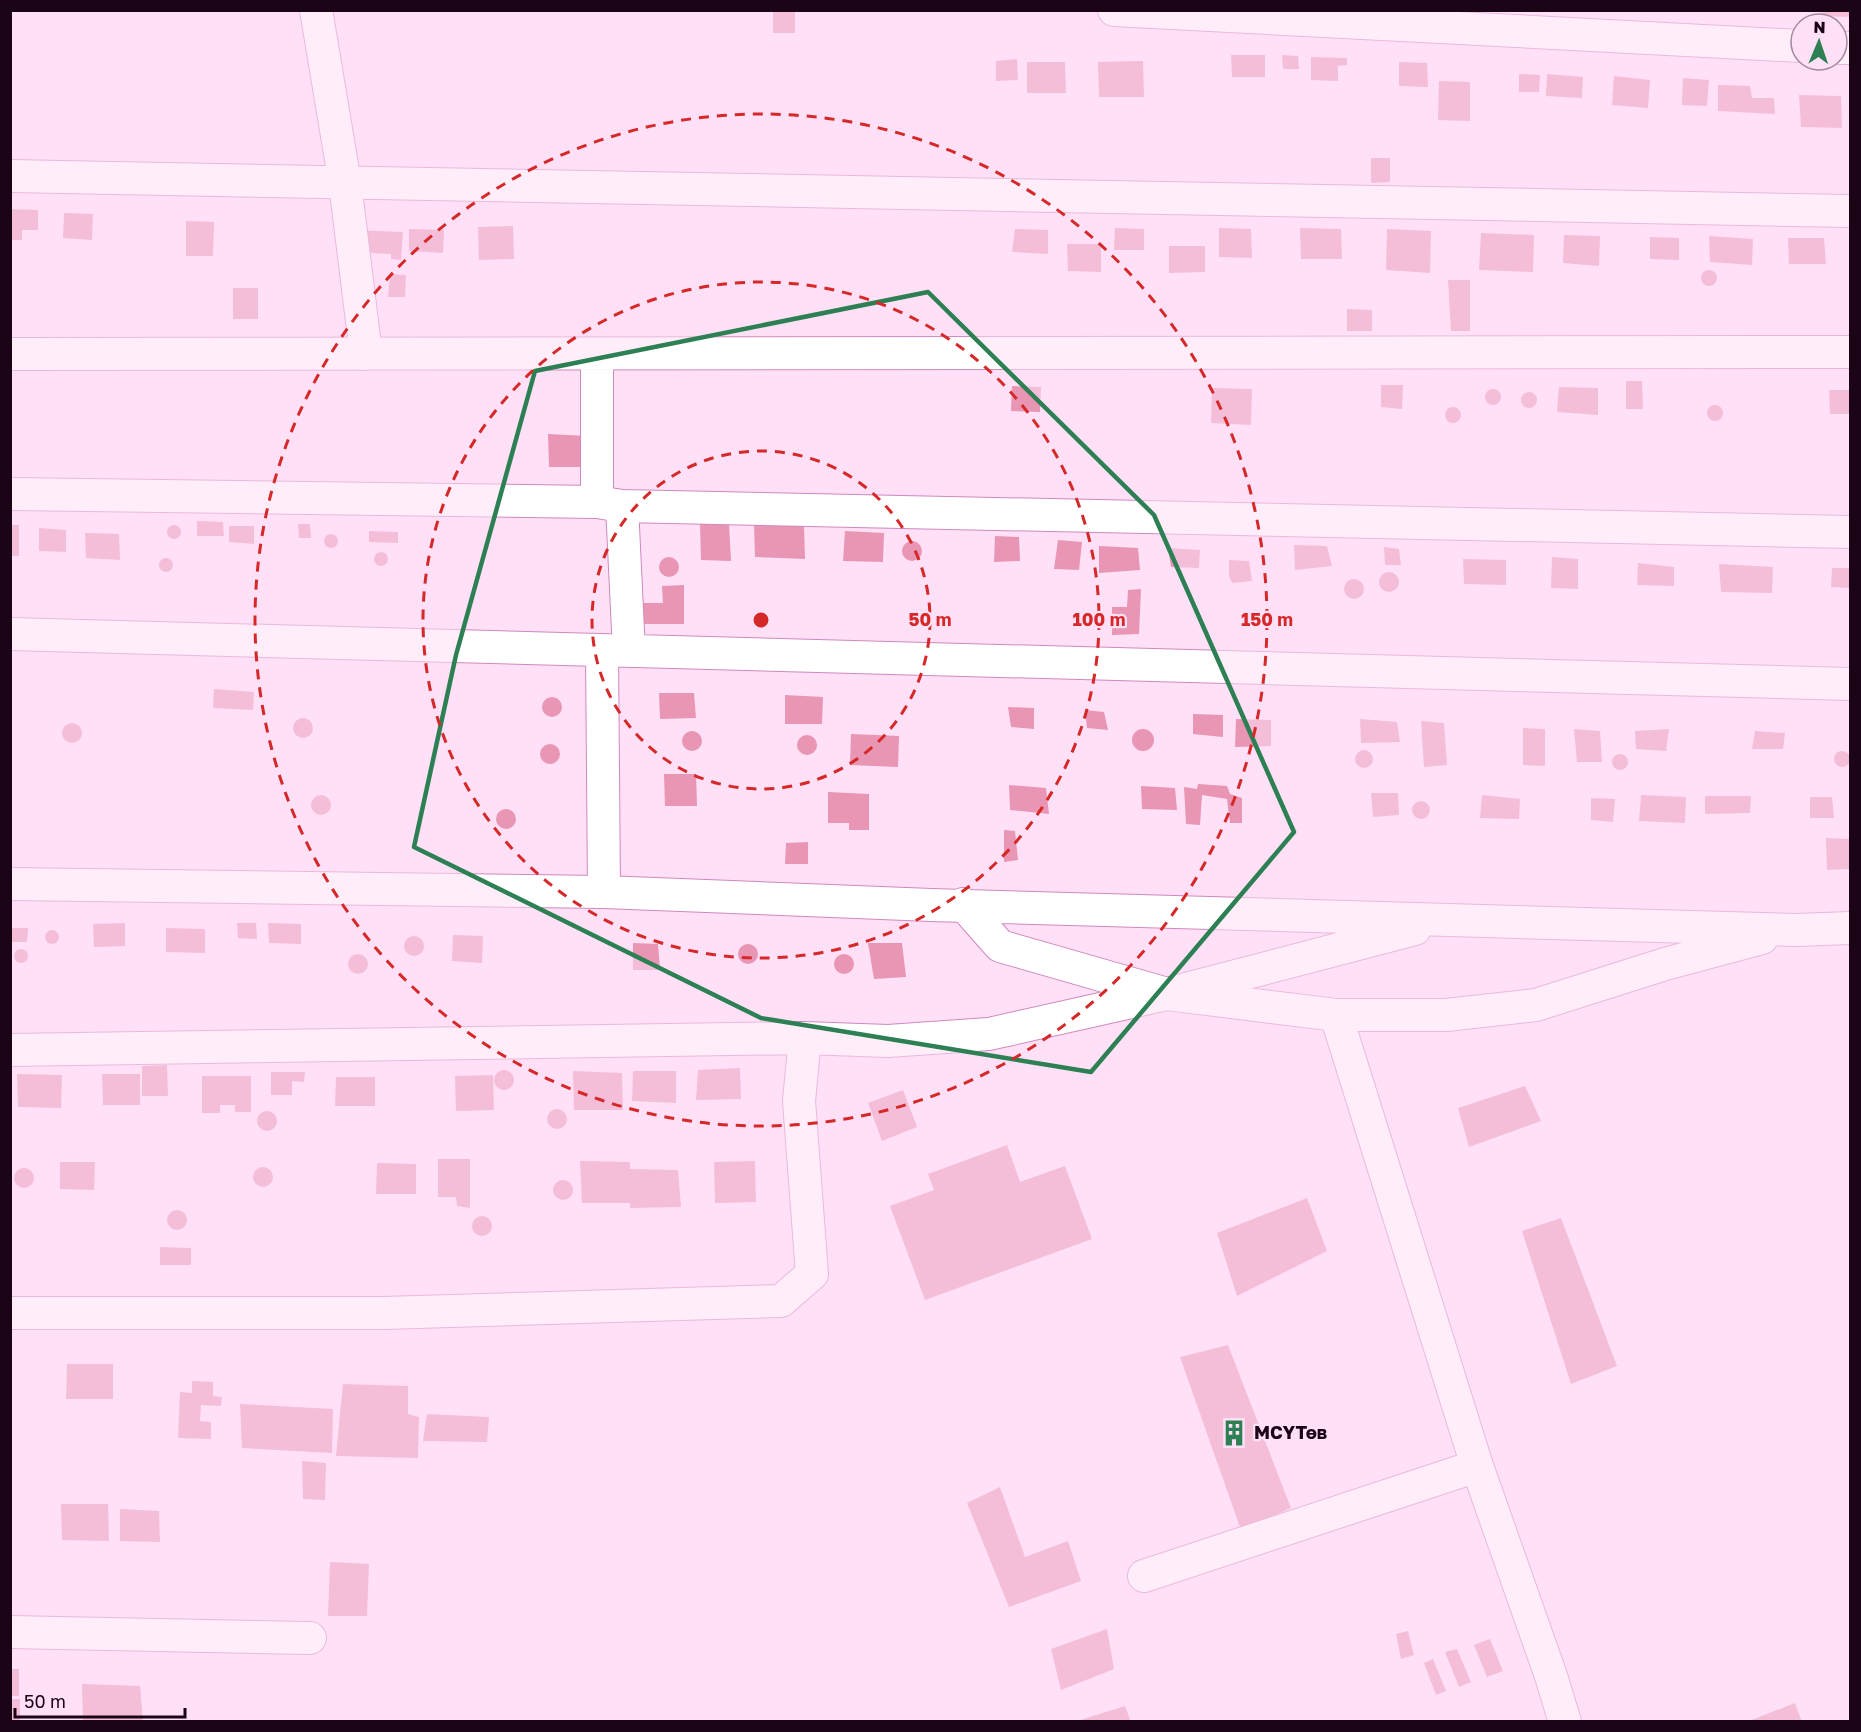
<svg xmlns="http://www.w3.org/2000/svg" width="1861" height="1732" font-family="'Golos Text',sans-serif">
	<rect width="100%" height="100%" fill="#ffe0f6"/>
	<path fill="#e995b4" d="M 773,10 L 795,10 L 795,33 L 773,33 Z
		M 1823,10 L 1850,10 L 1850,17 L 1822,16 Z
		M 1231,55 L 1265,55 L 1265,77 L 1232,77 Z
		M 1282,55 L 1298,56 L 1299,69 L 1283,69 Z
		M 1311,57 L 1347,58 L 1347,65 L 1338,66 L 1338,81 L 1311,80 Z
		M 1017,59 L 1018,80 L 996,81 L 996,61 Z
		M 1143,61 L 1144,97 L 1099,97 L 1098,62 Z
		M 1027,62 L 1065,62 L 1066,93 L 1027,93 Z
		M 1399,62 L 1427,63 L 1428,87 L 1399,86 Z
		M 1519,74 L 1540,75 L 1539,92 L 1519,92 Z
		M 1547,74 L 1583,77 L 1582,98 L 1546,96 Z
		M 1614,76 L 1650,80 L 1648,108 L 1612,105 Z
		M 1683,78 L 1709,80 L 1707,106 L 1682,105 Z
		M 1439,81 L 1470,82 L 1470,121 L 1438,120 Z
		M 1718,85 L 1750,86 L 1752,98 L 1774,98 L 1775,114 L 1718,111 Z
		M 1799,95 L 1841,96 L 1842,128 L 1801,127 Z
		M 1371,158 L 1390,158 L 1390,182 L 1371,183 Z
		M 10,209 L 38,210 L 38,230 L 22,230 L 22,240 L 10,240 Z
		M 64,213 L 93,214 L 92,240 L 63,238 Z
		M 186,221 L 214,222 L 213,256 L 186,256 Z
		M 513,226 L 514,259 L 479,260 L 478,227 Z
		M 1115,228 L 1144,229 L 1144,250 L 1114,250 Z
		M 1219,228 L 1251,229 L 1252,258 L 1219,257 Z
		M 1300,228 L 1341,229 L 1342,259 L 1301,259 Z
		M 409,229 L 444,230 L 443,253 L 409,251 Z
		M 1015,229 L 1048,230 L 1048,254 L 1012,252 Z
		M 1387,229 L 1431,231 L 1430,273 L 1386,270 Z
		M 354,230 L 403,232 L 401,260 L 391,259 L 391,254 L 353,252 Z
		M 1481,233 L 1534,235 L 1533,272 L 1479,270 Z
		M 1564,235 L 1600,236 L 1599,266 L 1563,263 Z
		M 1709,236 L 1753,239 L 1752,265 L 1710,262 Z
		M 1650,237 L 1679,238 L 1679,260 L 1650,259 Z
		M 1788,238 L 1824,238 L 1826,264 L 1789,264 Z
		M 1067,244 L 1101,244 L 1101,272 L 1068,271 Z
		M 1169,246 L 1205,246 L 1205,272 L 1169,273 Z
		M1701 278a8 8 0 1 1 16 0a8 8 0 1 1-16 0Z
		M 390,274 L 406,275 L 405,297 L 388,297 Z
		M 1448,280 L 1470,280 L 1470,331 L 1451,331 Z
		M 233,288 L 258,288 L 258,319 L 233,319 Z
		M 1347,309 L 1372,310 L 1372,331 L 1347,331 Z
		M 1626,381 L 1642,381 L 1643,409 L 1626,409 Z
		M 1381,385 L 1403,385 L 1402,409 L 1381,407 Z
		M 1012,386 L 1041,387 L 1040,412 L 1011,411 Z
		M 1559,387 L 1598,388 L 1598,415 L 1557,412 Z
		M 1212,388 L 1252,389 L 1251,425 L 1211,423 Z
		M1485 397a8 8 0 1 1 16 0a8 8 0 1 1-16 0Z
		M 1829,390 L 1850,390 L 1850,414 L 1830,414 Z
		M1521 400a8 8 0 1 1 16 0a8 8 0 1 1-16 0Z
		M1707 413a8 8 0 1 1 16 0a8 8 0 1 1-16 0Z
		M1445 415a8 8 0 1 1 16 0a8 8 0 1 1-16 0Z
		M 548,434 L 587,436 L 587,467 L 549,467 Z
		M 197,521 L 223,522 L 224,536 L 197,536 Z
		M 700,523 L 729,524 L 731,561 L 701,560 Z
		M 298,524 L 310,524 L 311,538 L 299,538 Z
		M167 532a7 7 0 1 1 14 0a7 7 0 1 1-14 0Z
		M 10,525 L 19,525 L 19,556 L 10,556 Z
		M 754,525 L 804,526 L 805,559 L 755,557 Z
		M 229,526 L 254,526 L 254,544 L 229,542 Z
		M 39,528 L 66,530 L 66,552 L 39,551 Z
		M 369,531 L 398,532 L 398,543 L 369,542 Z
		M 845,531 L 884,533 L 883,562 L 843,561 Z
		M 85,533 L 119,534 L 120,560 L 86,558 Z
		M324 541a7 7 0 1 1 14 0a7 7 0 1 1-14 0Z
		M 995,536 L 1019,537 L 1020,561 L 994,562 Z
		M 1058,540 L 1082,542 L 1079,570 L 1054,569 Z
		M902 551a10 10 0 1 1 20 0a10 10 0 1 1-20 0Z
		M 1294,545 L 1327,546 L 1332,566 L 1295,570 Z
		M 1099,546 L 1138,548 L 1140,570 L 1099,573 Z
		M 1384,547 L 1399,549 L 1401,565 L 1385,565 Z
		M 1168,548 L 1200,550 L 1199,568 L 1171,567 Z
		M374 559a7 7 0 1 1 14 0a7 7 0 1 1-14 0Z
		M659 567a10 10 0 1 1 20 0a10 10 0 1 1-20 0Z
		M 1552,557 L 1578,559 L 1578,589 L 1551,588 Z
		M159 565a7 7 0 1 1 14 0a7 7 0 1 1-14 0Z
		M 1463,559 L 1506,560 L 1506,585 L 1464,584 Z
		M 1229,560 L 1249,561 L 1252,581 L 1232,583 L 1229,576 Z
		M 1638,563 L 1674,567 L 1674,586 L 1637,585 Z
		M 1719,564 L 1773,567 L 1772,593 L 1721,592 Z
		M 1832,568 L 1850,568 L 1850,588 L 1831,587 Z
		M1379 582a10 10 0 1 1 20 0a10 10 0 1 1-20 0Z
		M1344 589a10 10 0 1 1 20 0a10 10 0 1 1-20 0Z
		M 684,585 L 684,624 L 642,624 L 640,603 L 663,603 L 662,586 Z
		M 1141,589 L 1139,634 L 1112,635 L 1112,607 L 1127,607 L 1128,590 Z
		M 214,689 L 254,692 L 253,710 L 213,708 Z
		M 659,693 L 694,693 L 696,718 L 660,719 Z
		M 785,695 L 823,697 L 822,724 L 785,724 Z
		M542 707a10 10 0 1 1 20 0a10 10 0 1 1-20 0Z
		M 1008,707 L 1034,708 L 1034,729 L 1011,727 Z
		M 1085,710 L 1104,712 L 1108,730 L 1087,728 Z
		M 1193,714 L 1223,715 L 1223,737 L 1193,734 Z
		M293 728a10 10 0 1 1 20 0a10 10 0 1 1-20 0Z
		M 1236,719 L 1271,720 L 1271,746 L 1235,747 Z
		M 1360,719 L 1397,722 L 1400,742 L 1361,743 Z
		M 1421,721 L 1444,723 L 1447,765 L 1424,767 Z
		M62 733a10 10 0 1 1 20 0a10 10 0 1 1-20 0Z
		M 1523,728 L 1545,729 L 1545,766 L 1523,765 Z
		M 1574,729 L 1600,731 L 1602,762 L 1577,762 Z
		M 1669,729 L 1666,751 L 1636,749 L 1635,731 Z
		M1132 740a11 11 0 1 1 22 0a11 11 0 1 1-22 0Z
		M682 741a10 10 0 1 1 20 0a10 10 0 1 1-20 0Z
		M 1755,731 L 1785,733 L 1783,749 L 1752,749 Z
		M 851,734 L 899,736 L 898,767 L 850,765 Z
		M797 745a10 10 0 1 1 20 0a10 10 0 1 1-20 0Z
		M540 754a10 10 0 1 1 20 0a10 10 0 1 1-20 0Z
		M1355 759a9 9 0 1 1 18 0a9 9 0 1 1-18 0Z
		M1834 759a8 8 0 1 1 16 0a8 8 0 1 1-16 0Z
		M1612 762a8 8 0 1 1 16 0a8 8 0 1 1-16 0Z
		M 664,774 L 696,774 L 697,806 L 665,806 Z
		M 1198,784 L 1227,786 L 1230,794 L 1242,798 L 1242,823 L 1230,823 L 1227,799 L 1202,795 L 1200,825 L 1186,824 L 1184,787 L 1197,789 Z
		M 1009,785 L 1046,788 L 1049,814 L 1010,810 Z
		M 1141,786 L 1175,788 L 1177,810 L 1142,809 Z
		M 828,792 L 869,794 L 869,830 L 849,830 L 849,823 L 828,823 Z
		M 1371,793 L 1398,793 L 1399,815 L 1373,817 Z
		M 1482,795 L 1520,799 L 1519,819 L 1480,818 Z
		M 1641,795 L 1686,797 L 1685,823 L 1639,821 Z
		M311 805a10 10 0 1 1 20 0a10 10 0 1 1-20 0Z
		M 1705,796 L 1751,796 L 1750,813 L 1705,814 Z
		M 1810,797 L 1832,797 L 1834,818 L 1810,818 Z
		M 1591,798 L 1615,799 L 1613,822 L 1591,820 Z
		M1412 810a9 9 0 1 1 18 0a9 9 0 1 1-18 0Z
		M496 819a10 10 0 1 1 20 0a10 10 0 1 1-20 0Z
		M 1004,830 L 1015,831 L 1018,860 L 1004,862 Z
		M 1826,838 L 1850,839 L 1850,869 L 1827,870 Z
		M 808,842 L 808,864 L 785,864 L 786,843 Z
		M 125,923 L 125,946 L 94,947 L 93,924 Z
		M 237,923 L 256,923 L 257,939 L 238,938 Z
		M 268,923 L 301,924 L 301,944 L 269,943 Z
		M 10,928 L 28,928 L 27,942 L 10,942 Z
		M 166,928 L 205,929 L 205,953 L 166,952 Z
		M45 937a7 7 0 1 1 14 0a7 7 0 1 1-14 0Z
		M 453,935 L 483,936 L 482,963 L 452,961 Z
		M404 946a10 10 0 1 1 20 0a10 10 0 1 1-20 0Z
		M 633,943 L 658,944 L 660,970 L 633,970 Z
		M 868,943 L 902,943 L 906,977 L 874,979 Z
		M738 954a10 10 0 1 1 20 0a10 10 0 1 1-20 0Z
		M14 956a7 7 0 1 1 14 0a7 7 0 1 1-14 0Z
		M348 964a10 10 0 1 1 20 0a10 10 0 1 1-20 0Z
		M834 964a10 10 0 1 1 20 0a10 10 0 1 1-20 0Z
		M 167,1065 L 168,1096 L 142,1096 L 142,1066 Z
		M 740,1068 L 741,1099 L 696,1100 L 698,1070 Z
		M494 1080a10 10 0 1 1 20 0a10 10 0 1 1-20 0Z
		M 573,1071 L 622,1073 L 623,1110 L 574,1110 Z
		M 633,1071 L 676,1071 L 676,1103 L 632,1101 Z
		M 271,1072 L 305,1072 L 304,1082 L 292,1081 L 292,1095 L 271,1095 Z
		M 17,1074 L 62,1075 L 61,1108 L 18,1107 Z
		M 102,1074 L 140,1074 L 140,1105 L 103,1105 Z
		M 493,1075 L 494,1110 L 456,1111 L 455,1076 Z
		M 202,1076 L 251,1076 L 251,1112 L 235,1112 L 235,1105 L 220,1105 L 220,1113 L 202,1113 Z
		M 336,1077 L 375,1077 L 375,1106 L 335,1106 Z
		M 1525,1086 L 1541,1121 L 1469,1147 L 1458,1108 Z
		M 903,1090 L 917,1127 L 882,1141 L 868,1103 Z
		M547 1119a10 10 0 1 1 20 0a10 10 0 1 1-20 0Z
		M257 1121a10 10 0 1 1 20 0a10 10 0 1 1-20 0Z
		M 1007,1145 L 1020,1182 L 1065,1166 L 1092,1239 L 925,1300 L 890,1206 L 934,1190 L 928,1174 Z
		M 438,1159 L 470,1159 L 470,1208 L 457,1206 L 456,1197 L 438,1197 Z
		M 580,1161 L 630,1162 L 630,1169 L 678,1170 L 681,1207 L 630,1208 L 630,1203 L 582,1203 Z
		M 755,1161 L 756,1202 L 715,1203 L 714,1162 Z
		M 60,1162 L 95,1162 L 94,1190 L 60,1189 Z
		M 377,1163 L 416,1164 L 416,1194 L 376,1194 Z
		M253 1177a10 10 0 1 1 20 0a10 10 0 1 1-20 0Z
		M14 1178a10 10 0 1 1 20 0a10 10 0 1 1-20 0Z
		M553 1190a10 10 0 1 1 20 0a10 10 0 1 1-20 0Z
		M 1307,1198 L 1327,1251 L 1237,1296 L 1217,1233 Z
		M167 1220a10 10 0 1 1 20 0a10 10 0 1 1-20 0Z
		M472 1226a10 10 0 1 1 20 0a10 10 0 1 1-20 0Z
		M 1561,1218 L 1617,1366 L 1571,1384 L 1522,1231 Z
		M 160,1247 L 191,1248 L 191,1265 L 160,1265 Z
		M 1228,1345 L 1291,1508 L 1241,1530 L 1180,1357 Z
		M 67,1364 L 113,1364 L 113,1399 L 66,1399 Z
		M 192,1381 L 213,1382 L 213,1396 L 222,1397 L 221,1406 L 201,1405 L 200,1421 L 211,1422 L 211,1439 L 178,1438 L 180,1392 L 192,1393 Z
		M 343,1384 L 408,1386 L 408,1414 L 419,1417 L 418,1458 L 336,1456 Z
		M 240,1404 L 333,1409 L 332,1453 L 242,1448 Z
		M 427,1414 L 489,1417 L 487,1442 L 423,1441 Z
		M 302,1461 L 326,1463 L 325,1500 L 303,1499 Z
		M 1000,1487 L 1025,1557 L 1068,1541 L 1081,1581 L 1009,1607 L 967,1503 Z
		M 61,1504 L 108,1504 L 109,1541 L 62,1540 Z
		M 120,1509 L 159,1511 L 160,1542 L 120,1541 Z
		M 330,1562 L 369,1564 L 367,1616 L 328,1616 Z
		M 1107,1629 L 1114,1669 L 1061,1690 L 1051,1649 Z
		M 1408,1631 L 1414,1655 L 1401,1659 L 1396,1634 Z
		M 1490,1639 L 1503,1671 L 1487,1677 L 1474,1645 Z
		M 1457,1649 L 1471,1682 L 1459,1687 L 1445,1652 Z
		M 1433,1659 L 1446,1691 L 1436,1695 L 1424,1663 Z
		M 10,1669 L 19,1669 L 19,1696 L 10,1696 Z
		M 82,1684 L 140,1686 L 143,1722 L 83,1722 Z
		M 10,1699 L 20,1699 L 20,1722 L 10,1722 Z
		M 1795,1703 L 1802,1722 L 1749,1722 L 1749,1721 Z
		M 1125,1706 L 1131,1722 L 1077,1722 L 1077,1721 Z"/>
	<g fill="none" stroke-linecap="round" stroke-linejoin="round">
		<g stroke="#cf89be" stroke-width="34">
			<path id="minor" d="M 316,10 L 345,183 L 366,354
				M 1114,10 L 1801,46
				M 1837,48 L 1850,48
				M 10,176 L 1850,211
				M 10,354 L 1850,352
				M 597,354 L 597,502
				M 10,494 L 597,502 L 622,506 L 1850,532
				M 622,506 L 629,651
				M 10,634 L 1850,684
				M 602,650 L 604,892
				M 10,884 L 604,892 L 931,905 L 1796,930 L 1850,928
				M 963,904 L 1000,946 L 1167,994 L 1336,1015 L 1446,1015 L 1536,1005 L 1665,964 L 1762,938
				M 1336,1015 L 1477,1466 L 1551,1676 L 1565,1722
				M 10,1050 L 805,1038 L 888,1041 L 989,1034 L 1167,994 L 1415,929
				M 10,1313 L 384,1313 L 781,1301 L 812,1274 L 799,1101 L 805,1038
				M 1144,1576 L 1477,1466
				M 10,1632 L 310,1638"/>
		</g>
		<use href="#minor" stroke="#fff" stroke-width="32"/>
	</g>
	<path d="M0 0H1861V1732H0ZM 928,292 L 1154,515 L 1294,832 L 1091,1072 L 761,1018 L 414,847 L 456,655 L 535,371 Z" fill="#ffe0f6" fill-opacity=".55" fill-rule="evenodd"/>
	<path fill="none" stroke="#2c8053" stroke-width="4.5" stroke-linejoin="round" d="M 928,292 L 1154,515 L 1294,832 L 1091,1072 L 761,1018 L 414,847 L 456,655 L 535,371 Z"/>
	<g fill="none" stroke="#d62828" stroke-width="3" stroke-dasharray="10 8">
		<circle cx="761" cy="620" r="169"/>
		<circle cx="761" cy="620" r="338"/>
		<circle cx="761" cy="620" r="506"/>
	</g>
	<defs>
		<g id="building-bare" transform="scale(2.07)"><path d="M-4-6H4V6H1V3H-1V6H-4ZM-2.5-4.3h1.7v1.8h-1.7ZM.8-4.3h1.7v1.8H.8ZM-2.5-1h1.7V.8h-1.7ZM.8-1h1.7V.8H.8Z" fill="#2c8053" stroke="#ffe0f6" stroke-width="2.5" paint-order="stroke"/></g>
	</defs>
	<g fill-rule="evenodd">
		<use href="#building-bare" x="1234" y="1433"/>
	</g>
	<g text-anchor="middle" stroke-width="4.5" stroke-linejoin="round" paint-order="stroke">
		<g font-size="18" font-weight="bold" fill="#1c0417" stroke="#ffe0f6" text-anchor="start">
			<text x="1254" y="1439">МСҮТөв</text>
		</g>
	</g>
	<circle cx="761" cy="620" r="9" fill="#d62828" stroke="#ffe0f6" stroke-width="3"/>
	<g font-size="18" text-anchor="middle" font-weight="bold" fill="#d62828" stroke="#ffe0f6" stroke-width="4.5" stroke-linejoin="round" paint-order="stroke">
		<text x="930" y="626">50 m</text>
		<text x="1099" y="626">100 m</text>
		<text x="1267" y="626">150 m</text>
	</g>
	<rect width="1861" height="1732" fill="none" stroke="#1c0417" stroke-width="24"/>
	<g transform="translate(1819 42) rotate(2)"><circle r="28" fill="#ffe0f6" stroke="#a4889d" stroke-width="1.5"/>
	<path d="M0-4.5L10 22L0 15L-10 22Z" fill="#2c8053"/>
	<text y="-9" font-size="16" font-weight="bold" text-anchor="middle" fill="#1c0417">N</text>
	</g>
	<path d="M15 1708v9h170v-9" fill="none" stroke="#1c0417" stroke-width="3"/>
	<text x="24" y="1708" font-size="18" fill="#1c0417" stroke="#ffe0f6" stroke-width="4.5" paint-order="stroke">50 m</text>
</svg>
